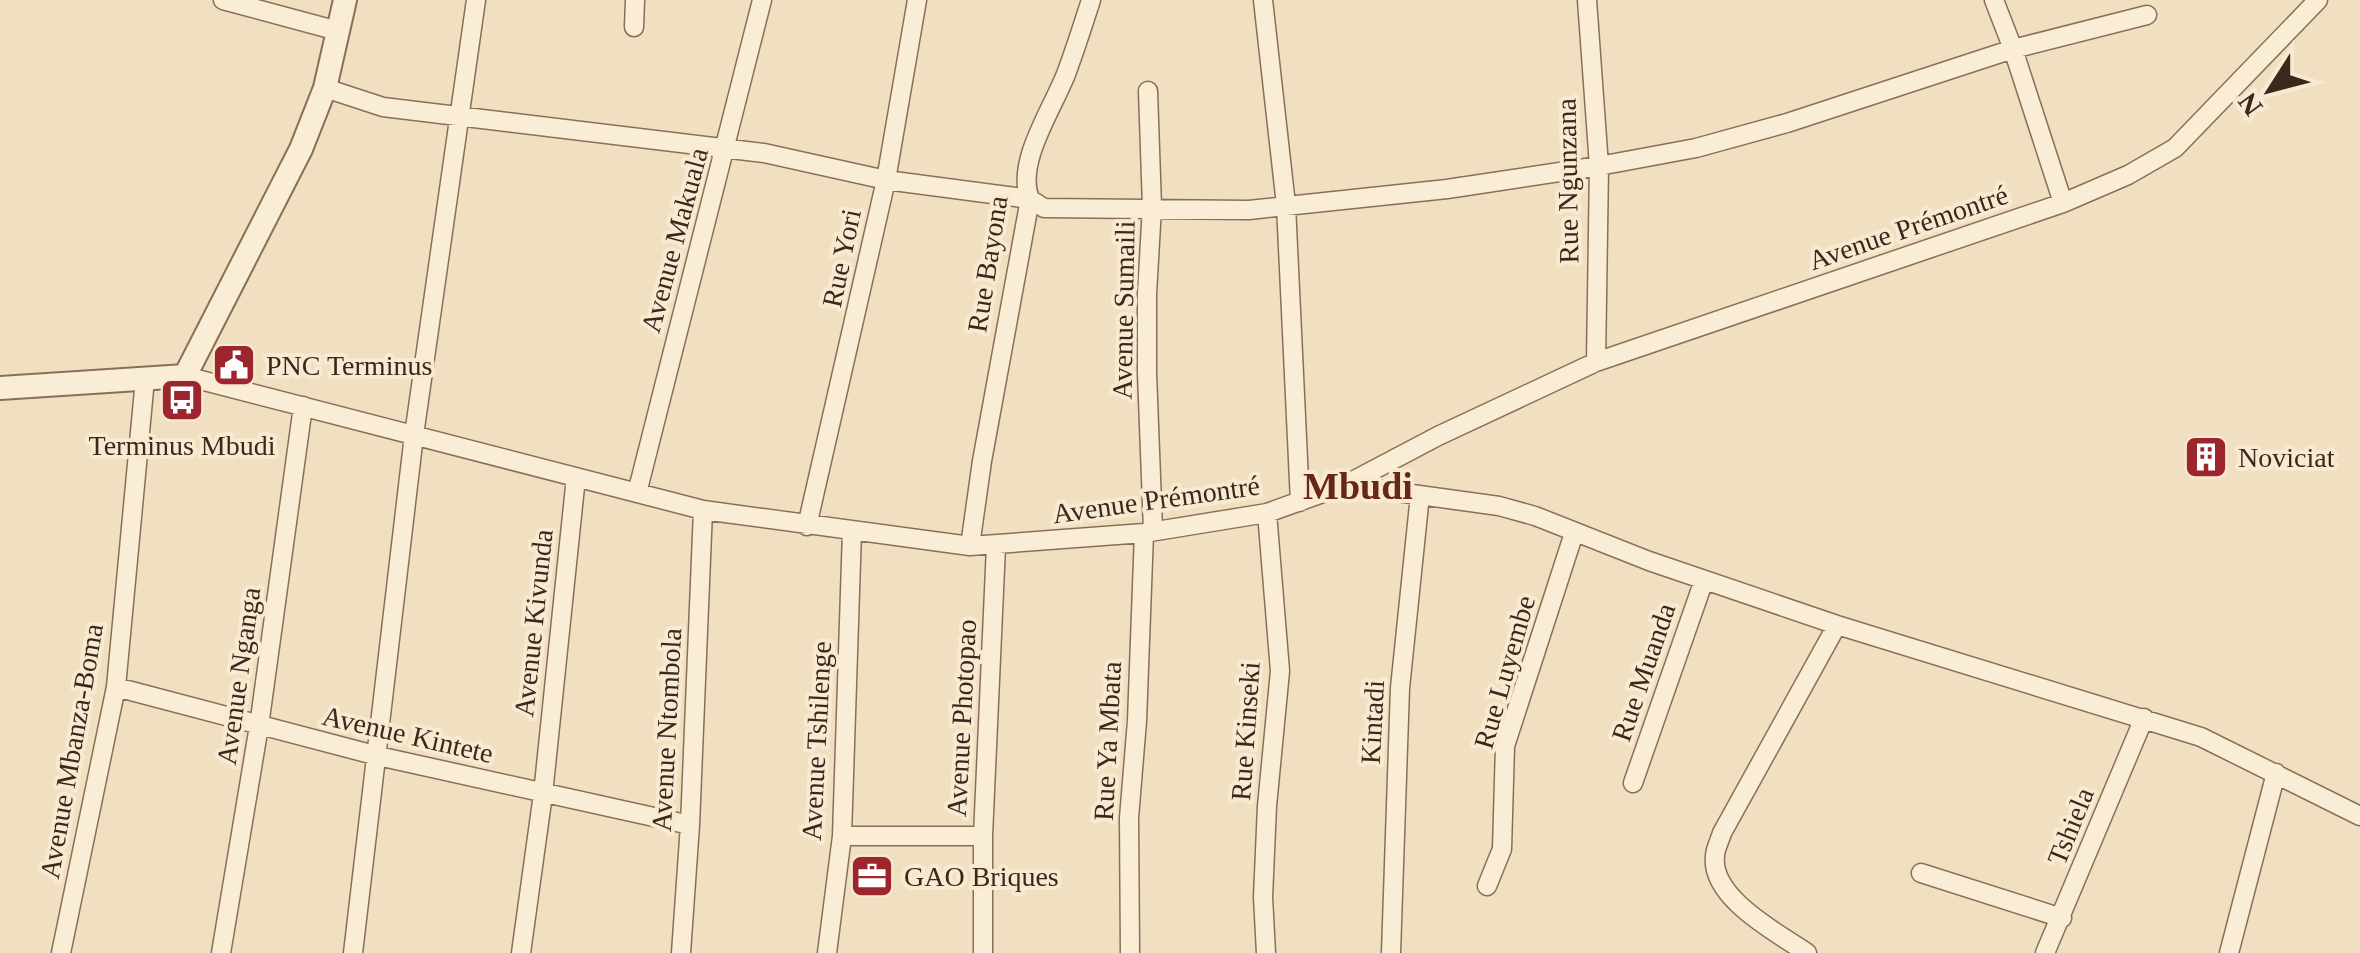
<svg xmlns="http://www.w3.org/2000/svg" width="2360" height="953" font-family="Georgia,serif">
	<rect width="100%" height="100%" fill="#f0dfc1"/>
	<g fill="none" stroke-linecap="round" stroke-linejoin="round">
		<g stroke="#8a6f58" stroke-width="21">
			<path id="minor" d="M 223,0 L 338,31
				M 1263,0 L 1286,205 L 1300,502
				M 1587,0 L 1599,166 L 1596,362
				M 1994,0 L 2013,49 L 2063,203
				M 634,27 L 635,0
				M 325,88 L 383,107 L 764,153 L 886,180 L 1030,199 L 1044,208 L 1249,210 L 1447,189 L 1599,166 L 1696,148 L 1787,123 L 2013,49 L 2147,15
				M 1148,91 L 1152,207 L 1147,294 L 1147,373 L 1153,530
				M 185,376 L 703,510 L 970,546 L 1144,533 L 1267,513 L 1345,485 L 1438,436 L 1596,362 L 2063,203 L 2128,175 L 2175,148 L 2318,0
				M 1346,485 L 1499,506 L 1535,516 L 1649,561 L 1837,625 L 2201,737 L 2360,816
				M 637,493 L 762,0
				M 807,526 L 886,180 L 917,0
				M 970,546 L 982,461 L 1030,199 C 1015,163 1053,108 1066,74 C 1075,50 1083,25 1091,0
				M 116,687 L 378,756 L 690,825
				M 1633,783 L 1704,580
				M 842,836 L 983,836
				M 1921,873 L 2062,918
				M 1487,886 L 1502,849 L 1505,746 L 1574,533
				M 61,953 L 116,687 L 145,379
				M 221,953 L 259,726 L 303,406
				M 353,953 L 414,435 L 476,0
				M 521,953 L 543,794 L 576,477
				M 681,953 L 690,825 L 703,510
				M 827,953 L 842,836 L 852,531
				M 983,953 L 983,836 L 996,546
				M 1130,953 L 1129,818 L 1137,721 L 1144,533
				M 1266,953 L 1263,897 L 1267,806 L 1280,671 L 1267,513
				M 1391,953 L 1400,688 L 1420,495
				M 1807,953 C 1778,933 1710,898 1715,856 C 1715,849 1720,840 1722,833 L 1837,625
				M 2045,953 L 2144,718
				M 2229,953 L 2276,773"/>
		</g>
		<g stroke="#8a6f58" stroke-width="26">
			<path id="tertiary" d="M 0,388 L 185,376 L 301,149 L 325,88 L 345,0"/>
		</g>
		<use href="#minor" stroke="#faedd5" stroke-width="18"/>
		<use href="#tertiary" stroke="#faedd5" stroke-width="22"/>
	</g>
	<defs>
		<g id="civic-square" transform="scale(2.25)"><rect x="-9" y="-9" width="18" height="18" rx="4" fill="#9c252e" stroke="#f7ead1"/><path d="M-.6-6.5H3V-4.5H.6V-3L4-1V1h2V6H-6V1h2V-1L-.6-3ZM-1.2 2.5V6h2.4V2.5Z" fill="#fff"/></g>
		<g id="bus-square" transform="scale(2.25)"><rect x="-9" y="-9" width="18" height="18" rx="4" fill="#9c252e" stroke="#f7ead1"/><path d="M-5-6H5V4H4V6H2V4H-2V6H-4V4H-5ZM-3.5-4V0h7V-4ZM-3.5 1.2v1.5H-2V1.2ZM2 1.2v1.5H3.5V1.2Z" fill="#fff"/></g>
		<g id="building-square" transform="scale(2.25)"><rect x="-9" y="-9" width="18" height="18" rx="4" fill="#9c252e" stroke="#f7ead1"/><path d="M-4-6H4V6H1V3H-1V6H-4ZM-2.5-4.3h1.7v1.8h-1.7ZM.8-4.3h1.7v1.8H.8ZM-2.5-1h1.7V.8h-1.7ZM.8-1h1.7V.8H.8Z" fill="#fff"/></g>
		<g id="office-square" transform="scale(2.25)"><rect x="-9" y="-9" width="18" height="18" rx="4" fill="#9c252e" stroke="#f7ead1"/><path d="M-6-3h4V-5.5h4V-3h4V5H-6ZM-1-4.5V-3h2v-1.5ZM-6 0V1H6V0Z" fill="#fff"/></g>
	</defs>
	<g fill-rule="evenodd">
		<use href="#civic-square" x="234" y="365"/>
		<use href="#bus-square" x="182" y="400"/>
		<use href="#building-square" x="2206" y="457"/>
		<use href="#office-square" x="872" y="876"/>
	</g>
	<g text-anchor="middle" stroke-width="8" stroke-linejoin="round" paint-order="stroke">
		<g font-size="28" fill="#39291d" stroke="#f7ead1">
			<text transform="translate(1567 181) rotate(-91)" y="10">Rue Ngunzana</text>
			<text transform="translate(1908 227) rotate(-19)" y="10">Avenue Prémontré</text>
			<text transform="translate(674 240) rotate(-75)" y="10">Avenue Makuala</text>
			<text transform="translate(841 258) rotate(-78)" y="10">Rue Yori</text>
			<text transform="translate(987 264) rotate(-81)" y="10">Rue Bayona</text>
			<text transform="translate(1123 310) rotate(-89)" y="10">Avenue Sumaili</text>
			<text transform="translate(1156 499) rotate(-8)" y="10">Avenue Prémontré</text>
			<text transform="translate(533 623) rotate(-84)" y="10">Avenue Kivunda</text>
			<text transform="translate(1504 672) rotate(-74)" y="10">Rue Luyembe</text>
			<text transform="translate(1643 672) rotate(-71)" y="10">Rue Muanda</text>
			<text transform="translate(238 676) rotate(-82)" y="10">Avenue Nganga</text>
			<text transform="translate(961 718) rotate(-87)" y="10">Avenue Photopao</text>
			<text transform="translate(1372 722) rotate(-87)" y="10">Kintadi</text>
			<text transform="translate(666 730) rotate(-87)" y="10">Avenue Ntombola</text>
			<text transform="translate(1245 731) rotate(-86)" y="10">Rue Kinseki</text>
			<text transform="translate(408 734) rotate(13)" y="10">Avenue Kintete</text>
			<text transform="translate(816 741) rotate(-87)" y="10">Avenue Tshilenge</text>
			<text transform="translate(1107 741) rotate(-87)" y="10">Rue Ya Mbata</text>
			<text transform="translate(71 751) rotate(-80)" y="10">Avenue Mbanza-Boma</text>
			<text transform="translate(2070 826) rotate(-68)" y="10">Tshiela</text>
		</g>
		<g font-size="28" fill="#39291d" stroke="#f7ead1" text-anchor="start">
			<text x="266" y="375">PNC Terminus</text>
			<text x="182" y="455" text-anchor="middle">Terminus Mbudi</text>
			<text x="2238" y="467">Noviciat</text>
			<text x="904" y="886">GAO Briques</text>
		</g>
		<g font-size="38" font-weight="bold" fill="#68251a" stroke="#f7ead1">
			<text x="1358" y="499">Mbudi</text>
		</g>
	</g>
	<g transform="translate(2270 90) rotate(234)" stroke="#f7ead1" stroke-width="8" paint-order="stroke">
	<path d="M0-8L18 38L0 25L-18 38Z" fill="#39291d"/>
	<text y="-15" font-size="28" font-weight="bold" text-anchor="middle" fill="#39291d">N</text>
	</g>
</svg>
